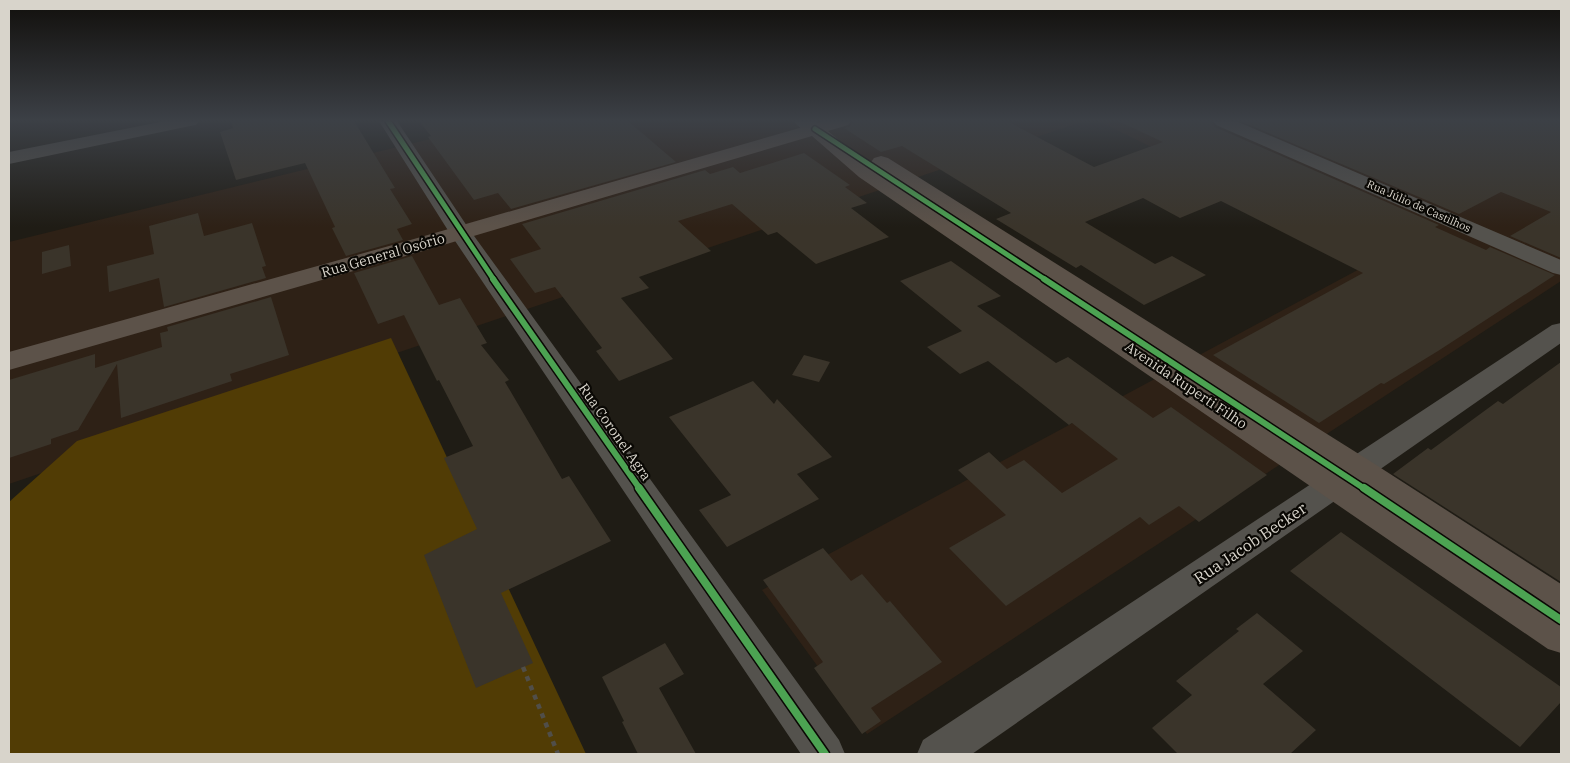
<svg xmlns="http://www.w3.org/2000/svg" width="1570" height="763" font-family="'IBM Plex Serif',serif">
	<rect width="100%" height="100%" fill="#1f1c15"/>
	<path fill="#2e2116" d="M 504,121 L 1084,121 L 9,484 L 9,242 Z
		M 1098,121 L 1561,121 L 1561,281 L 867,734 L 762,590 L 1380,258 Z"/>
	<path fill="#513c05" d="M 391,338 L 586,754 L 9,754 L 9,502 L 77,441 Z"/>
	<path fill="#3a342a" d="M 231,121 L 354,121 L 395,188 L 390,189 L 412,224 L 397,229 L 403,240 L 346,256 L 332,228 L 335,227 L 305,163 L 236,180 L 220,132 L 233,128 Z
		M 419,121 L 628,121 L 676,162 L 511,209 L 498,193 L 474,200 L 428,137 L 431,136 Z
		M 853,121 L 1007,121 L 1094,167 L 1163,142 L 1118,121 L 1211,121 L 1215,127 L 1439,225 L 1435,227 L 1486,250 L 1490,247 L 1555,275 L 1438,351 L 1384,384 L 1381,383 L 1319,423 L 1213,355 L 1363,273 L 1221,201 L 1180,218 L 1143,198 L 1085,222 L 1155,264 L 1172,256 L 1206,275 L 1144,305 L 1081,265 L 1076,268 L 996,219 L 1011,213 L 902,146 L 881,152 L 844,128 L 850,126 Z
		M 1240,121 L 1561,121 L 1561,258 L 1510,236 L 1551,212 L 1501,192 L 1459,214 Z
		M 804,153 L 850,185 L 845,187 L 867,203 L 851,208 L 889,237 L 816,264 L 777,232 L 768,235 L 732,204 L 678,221 L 711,251 L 639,277 L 649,288 L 621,298 L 673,359 L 619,381 L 596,351 L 602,348 L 555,287 L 535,293 L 510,259 L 541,249 L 522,224 L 705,170 L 710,174 L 733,167 L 740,173 Z
		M 198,213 L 204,236 L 252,223 L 266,266 L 262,267 L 266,278 L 164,307 L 159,278 L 109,292 L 107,266 L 154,254 L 149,226 Z
		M 69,245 L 71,266 L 42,274 L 42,252 Z
		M 412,256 L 439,305 L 460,298 L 487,343 L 481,345 L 509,380 L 505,382 L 562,479 L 569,476 L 611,541 L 501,593 L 533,663 L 476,688 L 424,555 L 477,529 L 444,458 L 473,446 L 439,380 L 437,381 L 404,315 L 378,324 L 354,273 Z
		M 951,261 L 1001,296 L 977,306 L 1056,363 L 1068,357 L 1153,418 L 1171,407 L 1267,475 L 1199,522 L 1179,506 L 1149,525 L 1140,517 L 1006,606 L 949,548 L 1006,515 L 958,470 L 989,452 L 1007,469 L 1024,460 L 1062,493 L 1118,459 L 1072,423 L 1069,425 L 988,361 L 960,374 L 927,347 L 962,331 L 900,281 Z
		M 271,297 L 289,355 L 230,374 L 232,381 L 121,418 L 117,364 L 78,430 L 51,439 L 51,444 L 9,458 L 9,380 L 95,354 L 95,368 L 162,347 L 160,333 L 168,331 L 167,327 Z
		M 804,355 L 830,362 L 819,382 L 792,375 Z
		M 1561,362 L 1561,582 L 1393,474 L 1428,448 L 1431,450 L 1498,401 L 1503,404 Z
		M 753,381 L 774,404 L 777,399 L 832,457 L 797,474 L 819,499 L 727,547 L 699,510 L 731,495 L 669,417 Z
		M 1341,532 L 1561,687 L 1561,702 L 1520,747 L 1290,571 Z
		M 823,548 L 851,581 L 862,574 L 887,603 L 890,601 L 942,662 L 871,708 L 881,721 L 862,734 L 814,668 L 823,662 L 763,580 Z
		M 1257,613 L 1303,651 L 1263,684 L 1316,730 L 1290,754 L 1178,754 L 1152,728 L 1192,695 L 1176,681 L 1239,631 L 1236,629 Z
		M 665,643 L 684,674 L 659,688 L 696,754 L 638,754 L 622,722 L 624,721 L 602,677 Z"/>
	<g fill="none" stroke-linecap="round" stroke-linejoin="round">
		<path stroke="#504e49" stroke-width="4.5" stroke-dasharray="5 5" stroke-linecap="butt" d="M 523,667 L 558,754"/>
		<path fill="#54524d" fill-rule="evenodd" d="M 165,121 L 199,121 L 196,125 L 190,126 L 9,164 L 9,152 Z
			M 379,121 L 397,121 L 469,229 L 839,740 L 845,754 L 801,754 L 449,232 Z
			M 794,121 L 815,121 L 824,129 L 822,133 C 811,136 800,130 794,121 Z
			M 1213,121 L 1236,121 L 1561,260 L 1561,275 L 1553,273 L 1216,125 Z
			M 1561,323 L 1561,343 L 972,754 L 917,754 L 923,740 L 1552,325 Z"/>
		<path fill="#5c5249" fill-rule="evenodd" d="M 824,121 L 851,121 L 848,125 L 828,131 L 873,169 L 1389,505 L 874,166 L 871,162 L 874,158 L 881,156 L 888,158 L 1370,461 L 1561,584 L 1561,653 L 1548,649 L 859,177 L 812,136 L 423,251 L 9,370 L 9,352 L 407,241 Z"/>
		<g stroke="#0a0804" stroke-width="8">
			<path id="cycleway-far2" d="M 388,121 L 494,280
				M 815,129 L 1046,280"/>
		</g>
		<g stroke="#0a0804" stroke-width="9">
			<path id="cycleway-far1" d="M 493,279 L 640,489
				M 1044,279 L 1365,489"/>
		</g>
		<g stroke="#0a0804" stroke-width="11">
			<path id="cycleway" d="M 639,488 L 825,754
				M 1364,488 L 1561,620"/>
		</g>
		<use href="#cycleway-far2" stroke="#4ca352" stroke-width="5"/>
		<use href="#cycleway-far1" stroke="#4ca352" stroke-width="6"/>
		<use href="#cycleway" stroke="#4ca352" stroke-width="8"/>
	</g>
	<linearGradient id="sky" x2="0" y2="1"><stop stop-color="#110f0c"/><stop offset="0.53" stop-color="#3c4046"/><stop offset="1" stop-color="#3c4046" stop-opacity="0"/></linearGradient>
	<rect width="1570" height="227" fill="url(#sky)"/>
	<g text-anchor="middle" stroke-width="4.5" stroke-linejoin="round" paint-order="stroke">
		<g font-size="11" fill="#d8d4cb" stroke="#0a0804">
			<text transform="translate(1419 206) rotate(24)" y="4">Rua Júlio de Castilhos</text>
		</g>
		<g font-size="14" fill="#d8d4cb" stroke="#0a0804">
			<text transform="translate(383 255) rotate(-16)" y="5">Rua General Osório</text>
			<text transform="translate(1186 385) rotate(34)" y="5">Avenida Ruperti Filho</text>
			<text transform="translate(615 432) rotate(55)" y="5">Rua Coronel Agra</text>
		</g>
		<g font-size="16" fill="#d8d4cb" stroke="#0a0804">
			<text transform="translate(1250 543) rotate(-34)" y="6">Rua Jacob Becker</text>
		</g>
	</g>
	<rect width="1570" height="763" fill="none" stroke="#d8d4cb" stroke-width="20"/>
</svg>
